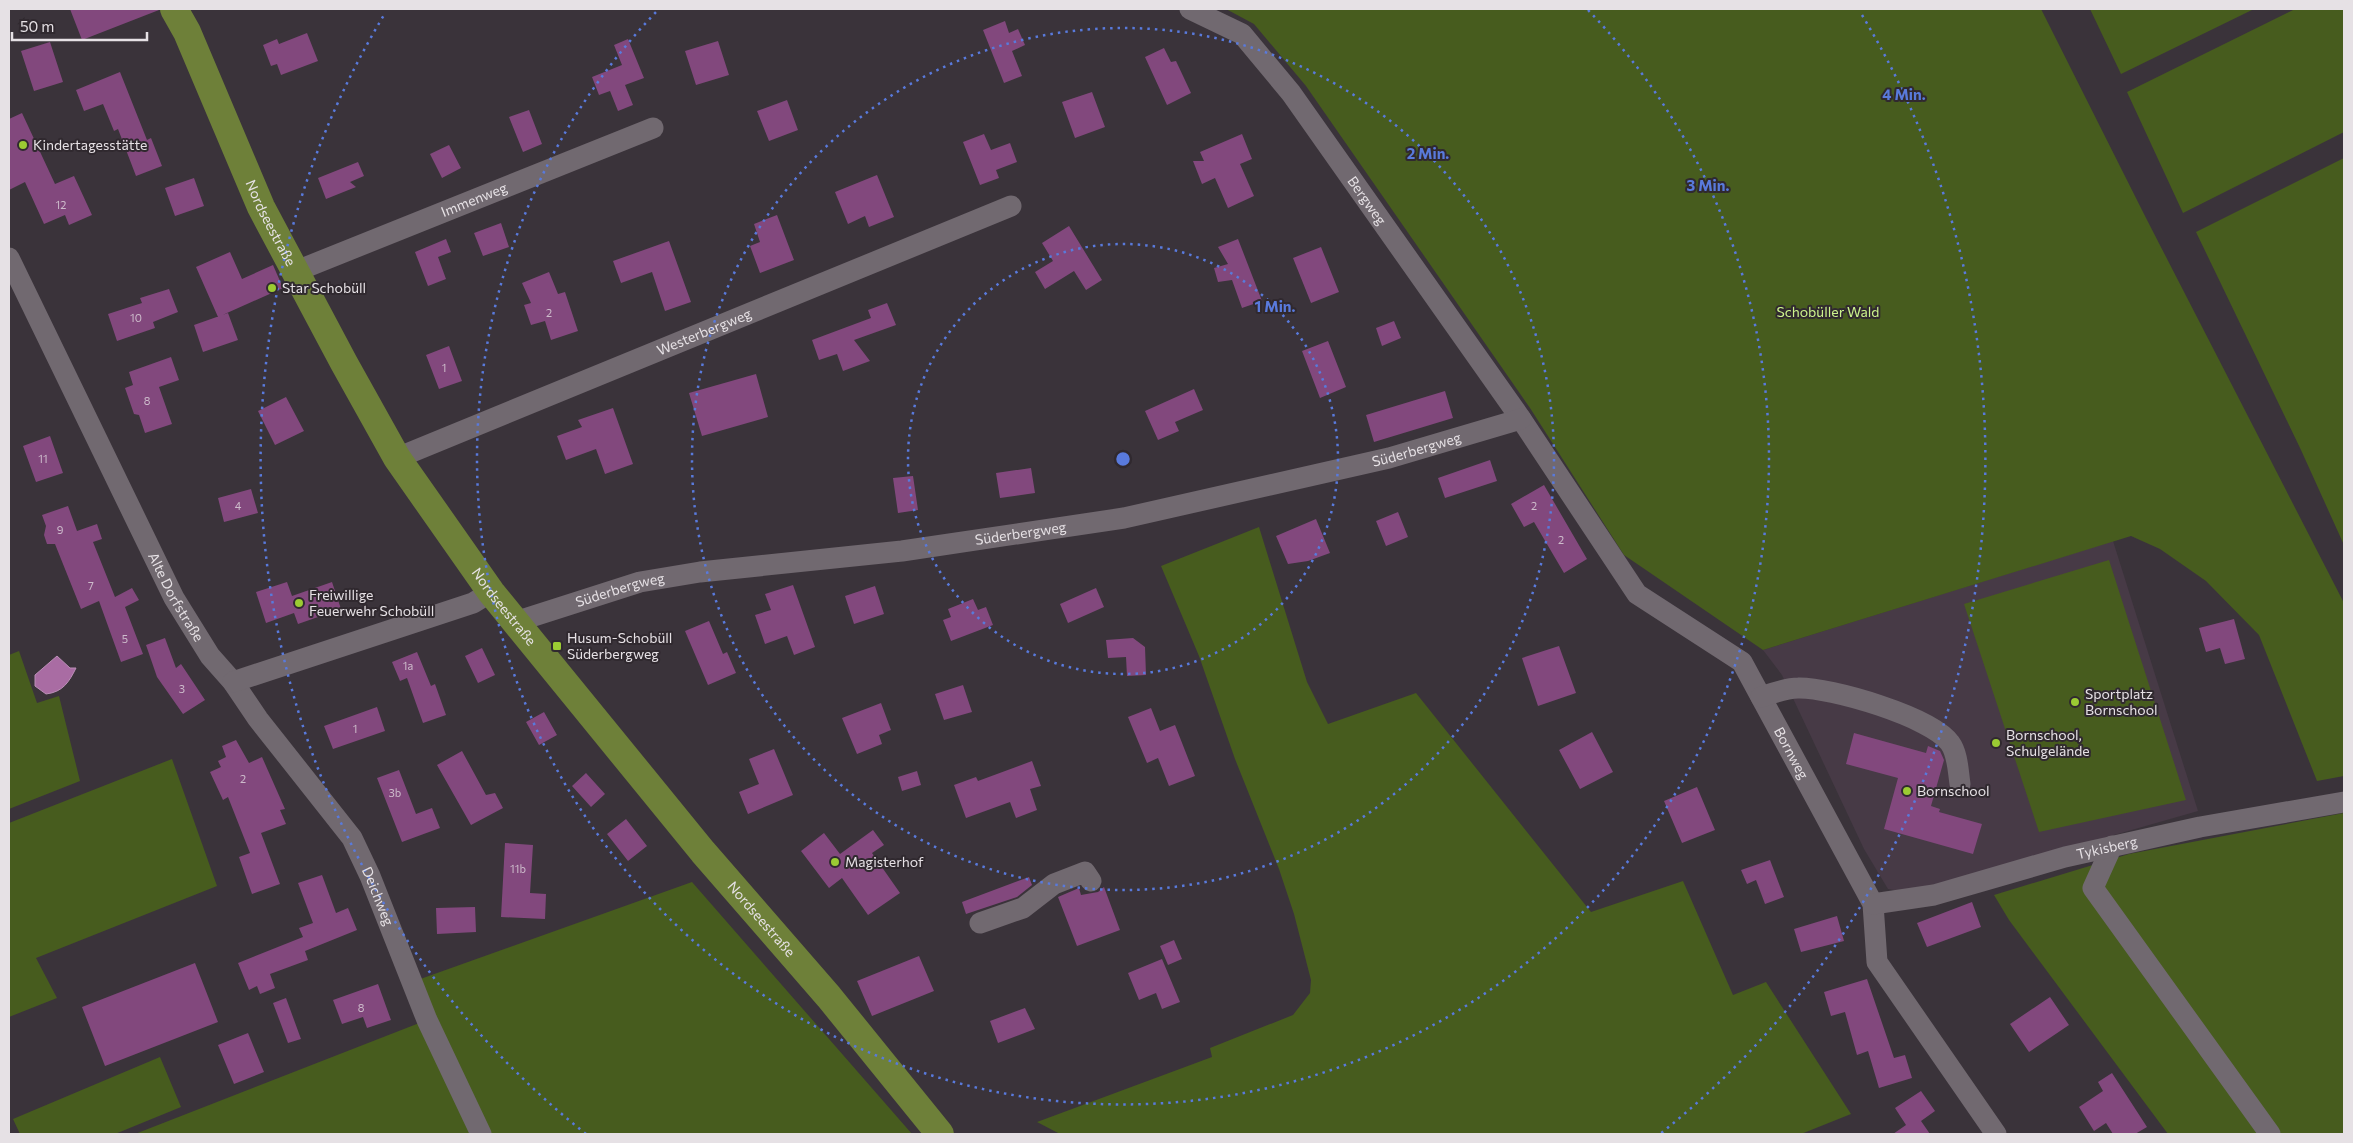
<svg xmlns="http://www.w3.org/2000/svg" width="2353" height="1143" font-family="Commissioner,sans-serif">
	<rect width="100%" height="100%" fill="#3a333a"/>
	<path fill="#473a46" d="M 2113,541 L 2198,811 L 1940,885 L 1906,892 L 1888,889 L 1864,849 L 1782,675 L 1763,650 Z"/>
	<path fill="#475c1e" d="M 1226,9 L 2041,9 L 2146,218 L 2344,603 L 2344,776 L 2317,781 L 2259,635 L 2206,581 L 2160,549 L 2131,536 L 1763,650 L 1624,555 L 1530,408 L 1306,86 L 1254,24 Z
		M 2090,9 L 2254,9 L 2121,74 Z
		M 2295,9 L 2344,9 L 2344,132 L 2183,213 L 2127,92 Z
		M 2344,158 L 2344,545 L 2301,450 L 2196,232 Z
		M 1259,527 L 1307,682 L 1328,724 L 1416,693 L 1591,912 L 1683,881 L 1733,995 L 1766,982 L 1851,1114 L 1801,1134 L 1060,1134 L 1037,1122 L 1212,1057 L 1210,1048 L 1293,1015 L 1310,993 L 1311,980 L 1294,914 L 1279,869 L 1235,759 L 1199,656 L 1161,566 Z
		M 2109,560 L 2186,800 L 2039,832 L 1964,604 Z
		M 19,651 L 37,703 L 59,696 L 80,781 L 9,809 L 9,655 Z
		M 172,759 L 217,886 L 36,958 L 57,998 L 9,1017 L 9,823 Z
		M 2344,813 L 2344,1134 L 2168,1134 L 2009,920 L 1994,895 L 2129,854 Z
		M 692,882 L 912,1134 L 135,1134 L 427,1020 L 412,982 Z
		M 160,1057 L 181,1107 L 115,1134 L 20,1134 L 13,1119 Z"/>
	<path fill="#a96ca3" stroke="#bb8fb7" d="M 57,656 L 70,668 L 76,668 C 69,682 63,692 46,694 L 35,686 L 35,675 Z"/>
	<path fill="#82487d" d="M 70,9 L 158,9 L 159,10 L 82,40 Z
		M 1005,21 L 1009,33 L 1018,29 L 1025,45 L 1012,51 L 1022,76 L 1004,83 L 983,30 Z
		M 307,33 L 318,61 L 281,75 L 277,64 L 271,66 L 263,45 L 277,39 L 279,44 Z
		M 628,39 L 644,78 L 625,85 L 633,105 L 618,111 L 610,91 L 599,95 L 592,77 L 622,65 L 614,45 Z
		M 718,41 L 729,75 L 696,85 L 685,51 Z
		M 50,42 L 63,82 L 34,91 L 21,51 Z
		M 1164,48 L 1171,62 L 1176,61 L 1191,93 L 1167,105 L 1145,57 Z
		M 120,72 L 147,140 L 151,138 L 162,166 L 136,176 L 118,129 L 114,131 L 103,104 L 84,111 L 76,90 Z
		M 1092,92 L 1105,127 L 1075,138 L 1062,102 Z
		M 787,100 L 798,130 L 769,141 L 757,111 Z
		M 529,110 L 542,144 L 523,152 L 509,117 Z
		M 22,113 L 55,184 L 74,176 L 92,215 L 69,225 L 65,215 L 44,224 L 25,182 L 9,190 L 9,119 Z
		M 984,134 L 991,150 L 1010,143 L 1017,162 L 996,170 L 999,178 L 980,185 L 963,142 Z
		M 1242,134 L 1252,159 L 1240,164 L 1254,196 L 1228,208 L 1215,178 L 1202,184 L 1193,161 L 1204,161 L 1200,152 Z
		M 449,145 L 461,168 L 442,178 L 430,154 Z
		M 358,162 L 364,176 L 350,182 L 356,187 L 326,199 L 318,178 Z
		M 877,175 L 894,217 L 869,227 L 865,216 L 848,224 L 835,192 Z
		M 194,178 L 204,206 L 175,216 L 165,188 Z
		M 777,215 L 794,260 L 760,273 L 750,246 L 760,242 L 754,224 Z
		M 501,223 L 509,247 L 483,256 L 474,233 Z
		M 1069,226 L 1102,280 L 1086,290 L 1074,271 L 1045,289 L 1035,272 L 1053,261 L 1042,243 Z
		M 446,239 L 451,252 L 438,257 L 446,279 L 428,286 L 415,252 Z
		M 1238,239 L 1262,301 L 1242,308 L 1232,280 L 1218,282 L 1214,268 L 1228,264 L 1218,247 Z
		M 669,241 L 691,302 L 665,311 L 652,272 L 621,283 L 613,261 Z
		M 1321,247 L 1339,292 L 1311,303 L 1293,258 Z
		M 230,252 L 242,279 L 273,265 L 283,288 L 218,317 L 196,267 Z
		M 549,272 L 558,294 L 565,292 L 578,331 L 551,340 L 545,321 L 531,325 L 524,305 L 531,303 L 522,283 Z
		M 169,289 L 178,312 L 153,322 L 155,328 L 117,341 L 108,314 L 142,303 L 140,298 Z
		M 887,303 L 896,325 L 854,340 L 870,361 L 843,371 L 837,354 L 819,360 L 812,340 L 871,318 L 868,310 Z
		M 228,313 L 238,340 L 203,352 L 194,325 Z
		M 1394,321 L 1401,338 L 1382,346 L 1376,328 Z
		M 1328,341 L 1346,387 L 1320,398 L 1302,351 Z
		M 449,346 L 462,381 L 439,389 L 426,355 Z
		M 171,357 L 179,380 L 159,387 L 172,424 L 145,433 L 139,415 L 134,414 L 125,388 L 133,385 L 129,372 Z
		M 756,374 L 768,417 L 702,436 L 689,393 Z
		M 1194,389 L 1203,410 L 1175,422 L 1179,431 L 1158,440 L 1145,411 Z
		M 1445,391 L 1453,418 L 1374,442 L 1366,415 Z
		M 286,397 L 304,431 L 275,445 L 258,411 Z
		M 613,408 L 633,464 L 605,474 L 596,449 L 566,460 L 557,436 L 582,427 L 578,420 Z
		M 50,436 L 63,473 L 36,482 L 23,446 Z
		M 1490,460 L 1497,481 L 1445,498 L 1438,478 Z
		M 1031,468 L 1035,493 L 1000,498 L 996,473 Z
		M 913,476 L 918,510 L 898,513 L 893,478 Z
		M 1544,485 L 1587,559 L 1564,573 L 1534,522 L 1524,527 L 1511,504 Z
		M 251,489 L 258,513 L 224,522 L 218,498 Z
		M 68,506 L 77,531 L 97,524 L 102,539 L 93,542 L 115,597 L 132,588 L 139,600 L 125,607 L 143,654 L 121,662 L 99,601 L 81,609 L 55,544 L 47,544 L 44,535 L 46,526 L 42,515 Z
		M 1398,512 L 1408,537 L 1386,546 L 1376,521 Z
		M 1316,519 L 1330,553 L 1308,561 L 1288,564 L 1276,536 Z
		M 287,582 L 292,596 L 332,582 L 341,609 L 298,624 L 294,613 L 266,623 L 256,592 Z
		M 793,585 L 815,647 L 794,655 L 787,636 L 765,644 L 755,615 L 771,610 L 765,594 Z
		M 875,586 L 884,614 L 854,624 L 845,596 Z
		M 1096,588 L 1104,607 L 1068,623 L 1060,604 Z
		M 973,599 L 978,610 L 986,607 L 993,625 L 951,641 L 943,620 L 951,617 L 948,609 Z
		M 2234,619 L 2245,659 L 2225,664 L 2220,648 L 2206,652 L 2199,628 Z
		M 709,621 L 723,654 L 727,652 L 736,673 L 708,685 L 685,631 Z
		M 165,638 L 176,668 L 181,664 L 205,700 L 183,714 L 157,677 L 146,645 Z
		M 1133,638 L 1145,647 L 1146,675 L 1127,676 L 1126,657 L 1108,658 L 1106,640 Z
		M 1559,646 L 1576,693 L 1538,706 L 1522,658 Z
		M 482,648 L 495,675 L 478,683 L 465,656 Z
		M 417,652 L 431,686 L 435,684 L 446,715 L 423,723 L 407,678 L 400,681 L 392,662 Z
		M 963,685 L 972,712 L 944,720 L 935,694 Z
		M 881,703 L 891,730 L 879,735 L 882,744 L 857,754 L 842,718 Z
		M 377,707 L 385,731 L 333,749 L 324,726 Z
		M 1151,708 L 1160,731 L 1175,725 L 1195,776 L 1169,786 L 1158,758 L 1147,763 L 1128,717 Z
		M 544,712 L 557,735 L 539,745 L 526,722 Z
		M 1592,732 L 1613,772 L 1580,789 L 1559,750 Z
		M 1854,733 L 1926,753 L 1928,746 L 1940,751 L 1944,760 L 1931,806 L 1940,809 L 1939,812 L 1982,824 L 1973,854 L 1884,829 L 1898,778 L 1846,764 Z
		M 236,740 L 249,763 L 262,757 L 285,809 L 280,810 L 286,824 L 261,833 L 280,884 L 252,894 L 239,857 L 250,853 L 228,797 L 223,800 L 210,772 L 221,767 L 218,761 L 226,757 L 222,746 Z
		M 774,749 L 793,795 L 748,814 L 739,792 L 759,784 L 749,759 Z
		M 462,751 L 486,795 L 495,793 L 503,808 L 471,825 L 437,765 Z
		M 1032,761 L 1041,786 L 1030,789 L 1037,810 L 1016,818 L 1010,802 L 966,818 L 954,785 L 976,777 L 978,781 Z
		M 399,770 L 416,814 L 432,808 L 440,828 L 402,842 L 377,778 Z
		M 917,771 L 921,785 L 902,791 L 898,777 Z
		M 586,773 L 605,794 L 591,807 L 572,786 Z
		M 1697,787 L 1715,830 L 1682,843 L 1664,801 Z
		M 626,819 L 647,846 L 628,861 L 607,834 Z
		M 873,830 L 884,845 L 872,853 L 900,893 L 868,915 L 842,878 L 829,888 L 801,851 L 824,833 L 840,854 Z
		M 505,843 L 533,845 L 530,893 L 546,894 L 545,919 L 501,917 Z
		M 1770,860 L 1784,897 L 1765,904 L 1756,880 L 1747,884 L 1741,870 Z
		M 322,875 L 336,913 L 348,908 L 357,930 L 305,951 L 308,960 L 270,974 L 275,988 L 260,994 L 257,986 L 249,990 L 238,963 L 303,937 L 299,928 L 313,923 L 298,883 Z
		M 1029,877 L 1032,885 L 1017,897 L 966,914 L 962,902 Z
		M 1104,887 L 1120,930 L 1077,946 L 1058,897 L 1079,888 L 1081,895 L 1098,892 Z
		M 1972,902 L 1981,927 L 1927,947 L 1917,923 Z
		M 475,907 L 476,932 L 437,934 L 436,908 Z
		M 1837,916 L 1844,941 L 1801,952 L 1794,929 Z
		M 1174,940 L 1182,959 L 1168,965 L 1160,946 Z
		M 919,956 L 934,991 L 872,1016 L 857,981 Z
		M 1162,959 L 1180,1002 L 1162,1009 L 1156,993 L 1139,1000 L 1128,973 Z
		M 195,963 L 218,1022 L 105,1066 L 82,1007 Z
		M 1867,979 L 1894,1058 L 1905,1055 L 1912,1078 L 1879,1088 L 1868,1051 L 1857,1055 L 1845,1012 L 1831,1016 L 1824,992 Z
		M 378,984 L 391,1020 L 367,1028 L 363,1017 L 342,1024 L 333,1000 Z
		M 2050,997 L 2069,1025 L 2029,1052 L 2010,1024 Z
		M 286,998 L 301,1039 L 288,1043 L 273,1003 Z
		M 1025,1008 L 1035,1029 L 998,1043 L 990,1021 Z
		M 248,1033 L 264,1072 L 234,1084 L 218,1045 Z
		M 2112,1073 L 2147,1127 L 2135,1134 L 2113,1134 L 2106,1123 L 2094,1131 L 2079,1107 L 2103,1091 L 2098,1082 Z
		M 1921,1091 L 1935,1111 L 1921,1121 L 1930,1134 L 1893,1134 L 1906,1125 L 1895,1108 Z"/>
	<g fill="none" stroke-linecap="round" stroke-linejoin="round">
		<g stroke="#716970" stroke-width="21">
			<path id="s1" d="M 1190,9 L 1242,34 L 1291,93 L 1521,419 L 1637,594 L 1742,662 L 1873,904 L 1877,962 L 1996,1134"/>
			<path id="s2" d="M 9,258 L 174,598 L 210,656 L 233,682 L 258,719 L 352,838 L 370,876 L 427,1020 L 481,1134"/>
			<path id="s3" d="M 294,272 L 653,128"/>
			<path id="s4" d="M 397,458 L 1011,206"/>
			<path id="s5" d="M 515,622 L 640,582 L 700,572 L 902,551 L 1124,518 L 1389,458 L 1521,419"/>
			<path d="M 233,682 L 473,603 L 491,592"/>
			<path d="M 1761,697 C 1773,693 1786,688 1798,688 C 1830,687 1932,717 1950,743 C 1958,754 1958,771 1960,784"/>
			<path d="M 2112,846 L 2093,888 L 2270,1134"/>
			<path id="s6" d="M 1873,904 L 1934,895 L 2065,857 L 2200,827 L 2344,802"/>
			<path d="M 980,923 L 1023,908 L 1054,884 L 1085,872 L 1091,881"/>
		</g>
		<path stroke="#6e8039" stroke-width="28" id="s7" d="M 174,9 L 187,32 L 261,207 L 344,363 L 397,458 L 491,592 L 703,852 L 829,997 L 940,1134"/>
	</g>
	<g fill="none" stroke="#597adc" stroke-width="2.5" stroke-dasharray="2.5 5">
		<circle cx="1123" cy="459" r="215"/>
		<circle cx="1123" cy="459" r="431"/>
		<path d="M1588 10A646 646 0 1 1 658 10"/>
		<path d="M586 1134A862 862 0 0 1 384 15M1862 15A862 862 0 0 1 1660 1134"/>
	</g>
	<g fill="#9bcb33" stroke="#30292f" stroke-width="2">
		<circle cx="23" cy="145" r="5"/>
		<circle cx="272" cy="288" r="5"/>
		<circle cx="299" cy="603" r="5"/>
		<rect x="552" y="641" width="10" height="10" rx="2.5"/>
		<circle cx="2075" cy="702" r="5"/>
		<circle cx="1996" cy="743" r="5"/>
		<circle cx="1907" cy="791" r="5"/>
		<circle cx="835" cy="862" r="5"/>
	</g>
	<g text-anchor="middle" stroke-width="4" stroke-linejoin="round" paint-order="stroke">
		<g font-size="11" fill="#cdbbcb">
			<text x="61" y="209">12</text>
			<text x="549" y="317">2</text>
			<text x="136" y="322">10</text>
			<text x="444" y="372">1</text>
			<text x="147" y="405">8</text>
			<text x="43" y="463">11</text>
			<text x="238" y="510">4</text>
			<text x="1534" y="510">2</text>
			<text x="60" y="534">9</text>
			<text x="1561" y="544">2</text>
			<text x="91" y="590">7</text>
			<text x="125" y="643">5</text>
			<text x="408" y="670">1a</text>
			<text x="182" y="693">3</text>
			<text x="355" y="733">1</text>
			<text x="243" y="783">2</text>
			<text x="395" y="797">3b</text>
			<text x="518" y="873">11b</text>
			<text x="361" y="1012">8</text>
		</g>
		<g font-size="14" fill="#e6e1e5" stroke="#30292f" text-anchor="start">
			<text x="33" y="150">Kindertagesstätte</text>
			<text x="282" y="293">Star Schobüll</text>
			<text x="309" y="600">Freiwillige<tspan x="309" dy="16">Feuerwehr Schobüll</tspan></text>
			<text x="567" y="643">Husum-Schobüll<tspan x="567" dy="16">Süderbergweg</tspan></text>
			<text x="2085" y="699">Sportplatz<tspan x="2085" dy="16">Bornschool</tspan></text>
			<text x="2006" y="740">Bornschool,<tspan x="2006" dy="16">Schulgelände</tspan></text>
			<text x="1917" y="796">Bornschool</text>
			<text x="845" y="867">Magisterhof</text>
		</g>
		<g font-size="14" fill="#e6e1e5" stroke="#30292f">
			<text dy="5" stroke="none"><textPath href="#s3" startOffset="194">Immenweg</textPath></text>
			<text dy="5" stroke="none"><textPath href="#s1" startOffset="266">Bergweg</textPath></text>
			<text dy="5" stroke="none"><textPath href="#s7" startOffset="235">Nordseestraße</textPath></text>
			<text dy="5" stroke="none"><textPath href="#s4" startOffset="332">Westerbergweg</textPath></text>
			<text dy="5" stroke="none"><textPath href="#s5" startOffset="920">Süderbergweg</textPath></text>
			<text dy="5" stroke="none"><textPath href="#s5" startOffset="515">Süderbergweg</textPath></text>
			<text dy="5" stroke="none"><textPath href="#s5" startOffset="110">Süderbergweg</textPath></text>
			<text dy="5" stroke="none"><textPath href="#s2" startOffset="378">Alte Dorfstraße</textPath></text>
			<text dy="5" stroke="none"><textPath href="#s7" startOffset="685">Nordseestraße</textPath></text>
			<text dy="5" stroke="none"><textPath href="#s1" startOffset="972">Bornweg</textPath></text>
			<text dy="5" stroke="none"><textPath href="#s6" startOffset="241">Tykisberg</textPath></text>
			<text dy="5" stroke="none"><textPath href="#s2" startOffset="741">Deichweg</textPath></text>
			<text dy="5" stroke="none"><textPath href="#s7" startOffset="1090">Nordseestraße</textPath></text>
		</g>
		<g font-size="14" fill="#ccf38c" stroke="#30292f">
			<text x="1828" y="317">Schobüller Wald</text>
		</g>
	</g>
	<circle cx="1123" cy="459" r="8" fill="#597adc" stroke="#30292f" stroke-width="2.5"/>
	<g font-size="15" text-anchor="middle" font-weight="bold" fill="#597adc" stroke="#30292f" stroke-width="4" stroke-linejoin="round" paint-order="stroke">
		<text x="1904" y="100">4 Min.</text>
		<text x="1428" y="159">2 Min.</text>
		<text x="1708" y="191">3 Min.</text>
		<text x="1275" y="312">1 Min.</text>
	</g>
	<rect width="2353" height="1143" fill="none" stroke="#e6e1e5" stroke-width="20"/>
	<path d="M12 32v8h135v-8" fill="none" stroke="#e6e1e5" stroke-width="2.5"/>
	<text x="20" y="32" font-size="15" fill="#e6e1e5" stroke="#30292f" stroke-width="4" paint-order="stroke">50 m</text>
</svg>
